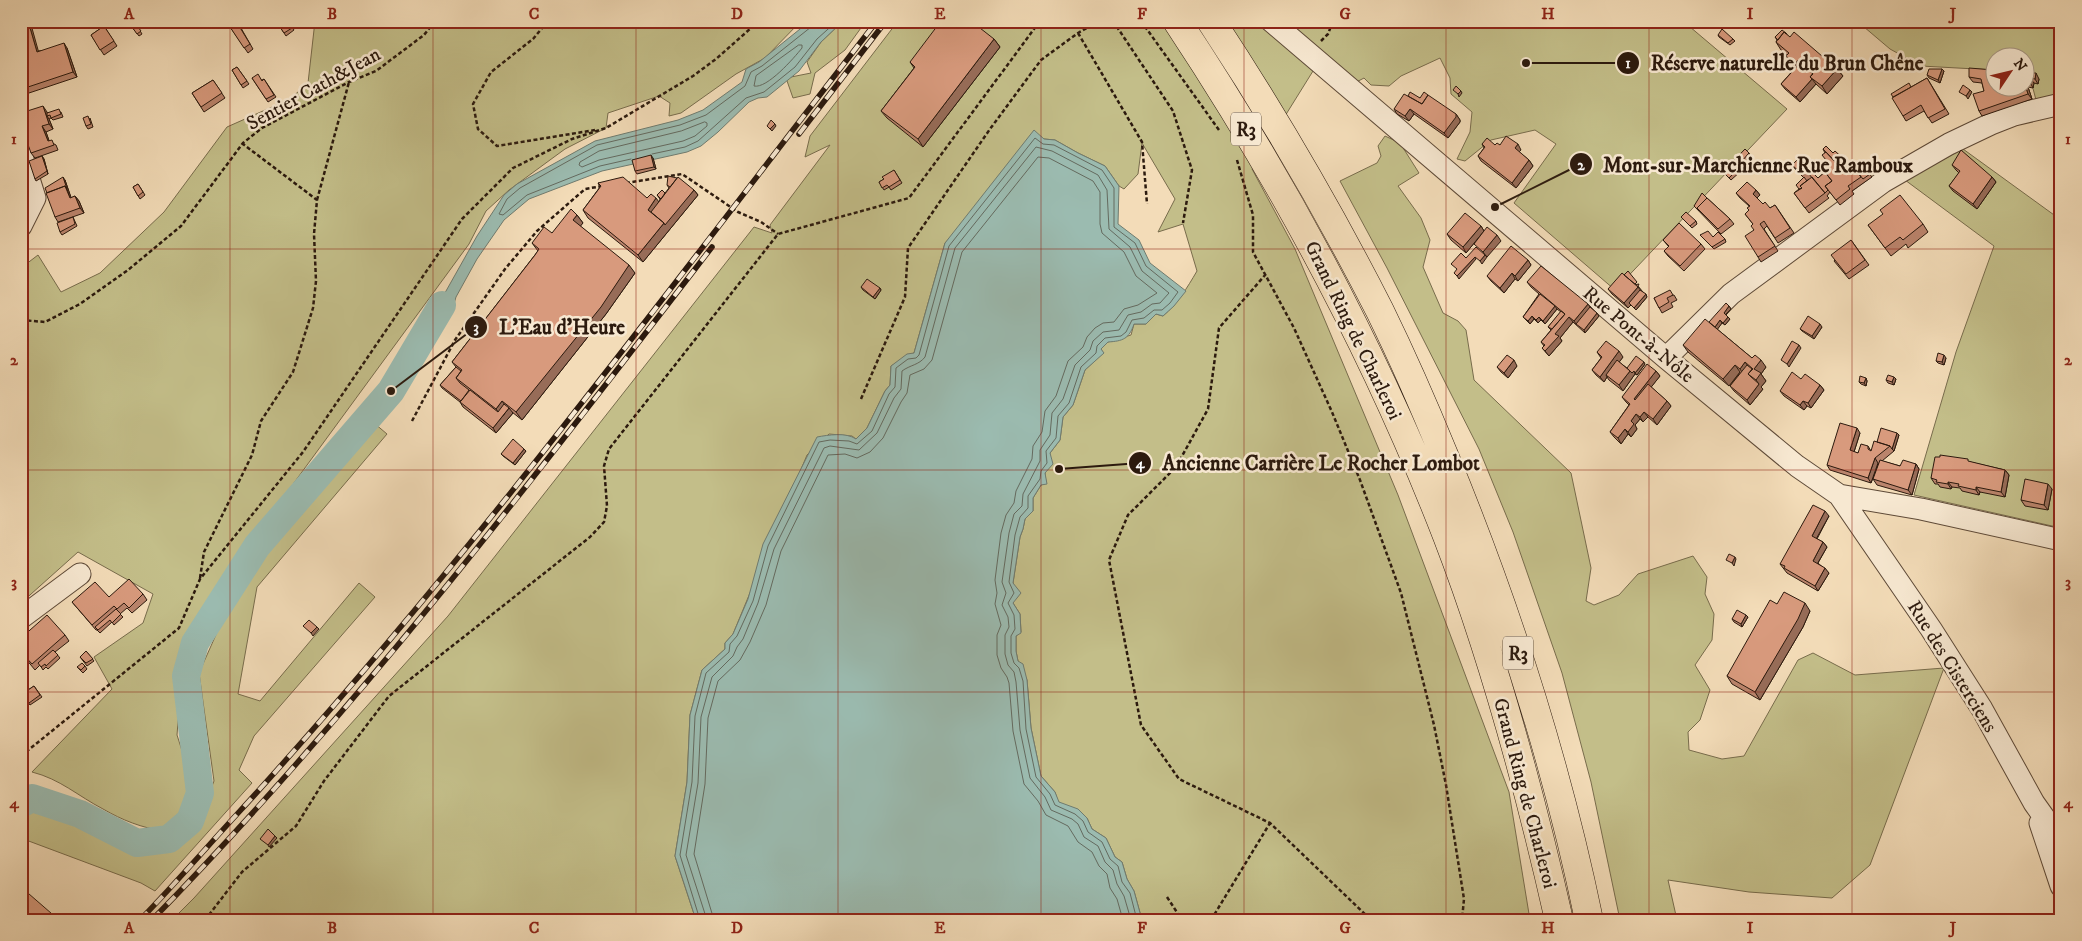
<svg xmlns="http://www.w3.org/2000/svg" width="2082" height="941" font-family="'IM FELL DW Pica',serif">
	<rect width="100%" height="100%" fill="#f3dcb8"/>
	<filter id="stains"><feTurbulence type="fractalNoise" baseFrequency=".004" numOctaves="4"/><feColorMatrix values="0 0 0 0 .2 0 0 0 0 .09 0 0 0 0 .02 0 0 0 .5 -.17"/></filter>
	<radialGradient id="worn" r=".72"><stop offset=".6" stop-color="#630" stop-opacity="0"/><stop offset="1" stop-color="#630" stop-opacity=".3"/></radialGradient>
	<path fill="#c3be89" stroke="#786c4c" d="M 315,21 L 570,21 L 573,25 L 618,28 L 626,21 L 801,21 L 765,58 L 736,74 L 681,113 L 669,116 L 670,103 L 659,96 L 608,113 L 606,128 L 565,149 L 509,190 L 486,211 L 469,244 L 225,577 L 184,645 L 177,735 L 194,788 L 191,801 L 164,831 C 142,828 122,820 103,809 C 78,796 60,779 32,772 L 112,689 L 94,657 L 143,623 L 153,594 L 78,552 L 21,603 L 21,268 L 38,255 L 61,292 L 100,273 L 164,212 L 227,127 L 290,99 L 308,83 Z
		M 843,21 L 866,21 L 845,50 L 815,73 L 810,94 L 793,98 L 786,78 L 811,73 L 807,62 L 821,42 Z
		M 898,21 L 1683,21 L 1787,109 L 1615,290 L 1514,203 L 1556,144 L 1535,130 L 1491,140 L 1465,161 L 1457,159 L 1470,132 L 1472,112 L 1451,94 L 1450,78 L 1440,58 L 1401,76 L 1389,86 L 1371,85 L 1364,78 L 1347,87 L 1318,63 L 1252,169 L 1295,249 L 1398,495 L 1509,792 L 1530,920 L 1142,920 L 1134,891 L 1127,879 L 1122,862 L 1115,857 L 1106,838 L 1092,829 L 1087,818 L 1058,802 L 1055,792 L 1041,776 L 1031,728 L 1027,680 L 1018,661 L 1016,651 L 1016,636 L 1021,632 L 1020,614 L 1013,603 L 1013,583 L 1020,537 L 1023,529 L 1025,519 L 1033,511 L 1033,498 L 1041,485 L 1046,483 L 1045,473 L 1050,453 L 1060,440 L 1063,417 L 1073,405 L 1085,370 L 1103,353 L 1101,349 L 1108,342 L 1131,335 L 1134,324 L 1146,324 L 1156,314 L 1163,316 C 1178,303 1187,288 1197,271 L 1183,224 L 1158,232 L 1175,199 L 1142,143 L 1138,174 L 1124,189 L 1119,186 L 1105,166 L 1078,153 L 1055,140 L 1044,139 L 945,243 L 914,353 L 891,366 L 890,385 L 885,391 L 867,428 L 856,439 L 852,436 L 829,434 L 807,455 L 733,634 L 725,643 L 725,649 L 702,670 L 690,715 L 687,782 L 675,856 L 696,920 L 172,920 L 194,898 L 448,616 L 754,227 L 772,233 L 770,225 L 830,145 L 805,157 L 810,136 Z
		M 1857,21 L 2061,21 L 2061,95 L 2036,100 L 2029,73 L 2025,73 L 2024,58 L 1994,58 L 1994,70 L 1921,66 L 1890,49 Z
		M 1385,136 L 1400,143 L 1419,173 L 1398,186 L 1421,218 L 1430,240 L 1423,267 L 1443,313 L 1458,321 L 1466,330 L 1474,380 L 1571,473 L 1591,568 L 1586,601 L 1594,605 L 1619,595 L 1638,574 L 1693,556 L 1707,577 L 1705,594 L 1714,614 L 1712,640 L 1695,665 L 1710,690 L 1700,720 L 1688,732 L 1689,750 L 1722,759 L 1744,756 L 1798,660 L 1813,653 L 1855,675 L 1944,668 L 1870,865 L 1832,898 L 1749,892 L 1668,880 L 1677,920 L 1620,920 L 1591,782 L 1562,673 L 1513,532 L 1479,449 L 1387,268 L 1340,181 L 1377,163 L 1381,156 L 1378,146 Z
		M 1963,149 L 2061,220 L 2061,528 L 1914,495 L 1956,352 L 1994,246 L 1905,180 Z
		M 374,423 L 387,434 L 257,587 L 238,694 L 260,701 L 359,583 L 375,597 L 254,736 L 239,770 L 252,783 L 155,891 L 141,883 L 26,840 L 21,845 L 21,814 L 37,808 L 145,849 L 171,846 L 199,819 L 214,781 L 199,673 L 238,585 Z"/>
	<path fill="#9bbbb0" stroke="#6f7b6f" d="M 810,21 L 843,21 L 821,42 L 799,71 L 767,97 L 758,98 L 749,102 L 718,132 L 701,146 L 687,152 L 602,171 L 529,199 L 504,220 L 477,259 L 456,297 L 452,311 L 444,319 L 438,333 L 430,340 L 418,333 L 446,291 L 477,236 L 504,195 L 517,184 L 595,141 L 678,120 L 703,110 L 742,82 L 746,69 L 759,62 Z
		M 1034,130 L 1044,139 L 1055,140 L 1078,153 L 1105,166 L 1119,186 L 1118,224 L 1139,240 L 1150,263 L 1186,291 L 1174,306 L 1163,316 L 1156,314 L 1146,324 L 1134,324 C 1129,339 1123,341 1108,342 L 1101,349 L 1104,353 L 1085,370 L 1073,405 L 1063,417 L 1060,440 L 1050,453 L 1053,464 L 1045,473 L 1047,484 L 1041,485 L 1033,498 L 1033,511 L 1025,519 L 1023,529 L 1020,537 L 1013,583 L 1021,593 L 1013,603 L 1020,614 L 1021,633 L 1016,636 L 1016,651 L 1018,661 L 1023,664 L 1027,680 L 1031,728 L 1041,776 L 1055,792 L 1059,802 L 1078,809 L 1087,818 L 1092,829 L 1106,838 L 1115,857 L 1122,862 L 1127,879 L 1134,891 L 1142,920 L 696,920 L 675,856 L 687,782 L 690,715 L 702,670 L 725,649 L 725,643 L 733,634 L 748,599 L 763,544 L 817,437 C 828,435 846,432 856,439 L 867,428 L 885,391 L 890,385 L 891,366 L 907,354 L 914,353 L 945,243 Z"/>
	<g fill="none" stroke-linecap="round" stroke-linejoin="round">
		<path stroke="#646a5f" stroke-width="1" d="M 799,45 L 802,45 L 802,48 C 794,58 767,89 754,86 L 756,76 Z
			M 705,122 L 707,123 L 707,126 L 695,136 L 683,141 L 599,160 L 582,167 L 579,165 L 580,162 L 599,151 L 681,131 Z
			M 652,154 L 685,147 L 698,141 L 746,98 L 764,92 L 795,67 L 817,39 L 837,21
			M 631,159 L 600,166 L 527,195 L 503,215 L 499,214 L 507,199 L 520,188 L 597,145 L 680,125 L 706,115 L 745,86 L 751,72 L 762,66 L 811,27 L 813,21
			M 700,920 L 680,855 L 692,782 L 695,716 L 706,673 L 729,652 L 730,644 L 737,636 L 753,601 L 768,546 L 819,442 L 830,440 L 849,441 L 857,444 L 872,431 L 889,394 L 895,387 L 896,368 L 908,359 L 916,358 L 919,355 L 949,246 L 1035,138 L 1043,144 L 1054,145 L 1102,170 L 1114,188 L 1114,227 L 1135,243 L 1146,266 L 1178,292 L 1170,303 L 1162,310 L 1154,310 L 1144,318 L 1132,320 L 1126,332 L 1121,336 L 1105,338 L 1097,346 L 1096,353 L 1081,367 L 1069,403 L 1058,416 L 1056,438 L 1046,451 L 1047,463 L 1041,471 L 1040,479 L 1028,496 L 1028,508 L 1020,517 L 1015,535 L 1009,582 L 1014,593 L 1008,603 L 1014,615 L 1015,629 L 1011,636 L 1011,653 L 1014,663 L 1019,668 L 1023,681 L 1026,729 L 1036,777 L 1050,794 L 1055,805 L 1075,814 L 1083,821 L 1088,832 L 1102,842 L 1110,859 L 1118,866 L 1122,882 L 1130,893 L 1137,920
			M 707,920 L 686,855 L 698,783 L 701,717 L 712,677 L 733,656 L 737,647 L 743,639 L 758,603 L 774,549 L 824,448 L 830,446 L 859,450 L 877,433 L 894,398 L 901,389 L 902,371 C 910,365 919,365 925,357 L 955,248 L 1036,147 L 1052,151 L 1098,175 L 1107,190 L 1109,229 L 1130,247 L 1142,271 L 1169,293 L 1160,303 L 1152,304 L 1141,312 L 1128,315 L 1119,330 L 1103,332 L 1093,341 L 1090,350 L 1075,365 L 1063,399 L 1052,413 L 1050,435 L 1040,450 L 1040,461 L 1023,494 L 1022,506 L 1014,514 L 1009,533 L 1002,582 L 1006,593 L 1002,605 L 1008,617 L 1009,627 L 1005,635 L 1005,654 L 1008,665 L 1014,672 L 1016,682 L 1020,730 L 1030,778 L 1045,797 L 1051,810 L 1072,819 L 1078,824 L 1084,837 L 1098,846 L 1105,862 L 1113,870 L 1117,884 L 1124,896 L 1131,920
			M 714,920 L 694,854 L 705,784 L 708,718 L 718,681 L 740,660 L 750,642 L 766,605 L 781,551 L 828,455 L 845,454 L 857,458 L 870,452 L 883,438 L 901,402 L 907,393 L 910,375 L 924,369 L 932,360 L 962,252 L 1038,157 L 1049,158 L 1093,181 L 1100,192 L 1100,224 L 1102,233 L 1124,252 L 1136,276 L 1157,293 L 1138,305 L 1124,309 L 1114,322 L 1103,323 L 1095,328 L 1087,337 L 1083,347 L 1068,361 L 1056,396 L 1045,411 L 1042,432 L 1033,446 L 1032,459 L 1016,491 L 1014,503 L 1006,515 L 1001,533 L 995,580 L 997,593 L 995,604 L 1001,625 L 997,635 L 997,655 L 1001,668 L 1007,677 L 1009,683 L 1013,731 L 1024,784 L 1038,801 L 1046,815 L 1068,826 L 1078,842 L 1092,852 L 1099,866 L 1107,874 L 1110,888 L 1117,899 L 1123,920"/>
		<path stroke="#9bbbb0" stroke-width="28" d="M 21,804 L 32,798 L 80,814 L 137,843 L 169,839 L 190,821 L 200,793 L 186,676 L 195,643 L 257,546 L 391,391 L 442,305"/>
		<g stroke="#5e4a38" stroke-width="23">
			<path id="minor" d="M 1271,21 L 1666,358 L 1797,466 L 1839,495 L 1921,509 L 2061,540
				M 21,153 L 35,198 L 21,226
				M 1666,358 L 1731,294 L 1883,182 L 1949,144 L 1991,124 L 2014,115 L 2061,104
				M 1839,495 L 1931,629 L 1982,709 L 2034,803 L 2061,841
				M 21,618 L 80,574
				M 2040,823 L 2061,886"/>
		</g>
		<g stroke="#2c1a0e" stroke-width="29">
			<path id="highway" d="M 1177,21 C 1285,184 1376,353 1447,536 C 1494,658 1530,792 1559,920
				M 1211,21 C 1273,115 1329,211 1380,311 C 1403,358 1424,406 1444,455 C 1506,605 1556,760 1589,920"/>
		</g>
		<path stroke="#2c1a0e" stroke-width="2.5" stroke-dasharray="4 2.5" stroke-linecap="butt" d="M 548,21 L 533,39 L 491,72 L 473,104 L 478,129 L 497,146 L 595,130
			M 1113,21 L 1173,111 L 1192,170 L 1183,223
			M 1141,21 L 1219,130
			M 1078,33 L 1142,142 L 1147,204
			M 1321,41 L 1328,34 L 1333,21
			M 1237,160 L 1253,215 L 1253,252 L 1294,328 L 1332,412 L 1360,480 L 1401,593 L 1434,725 L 1446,785 L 1464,899 L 1462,920
			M 626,183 L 682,174 L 738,212 L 761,222 L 778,234
			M 317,200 L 349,82
			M 1266,274 L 1219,328 L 1208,409 L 1176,467 L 1128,515 L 1109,560 L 1141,725 L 1179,779 L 1270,823 L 1371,920
			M 21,320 L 45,322 L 80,304 L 128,270 L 181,226 L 243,143 L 262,128 L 349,82 L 376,71 L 424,35 L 435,21
			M 861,399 L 905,297 L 908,248 L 990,129 L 1041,60 L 1078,33 L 1099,21
			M 412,421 L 455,340 L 505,269 L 537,231 L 585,189 L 603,186
			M 200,578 L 204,552 L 252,455 L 261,421 L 293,372 L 313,308 L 316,281 L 314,234 L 317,200 L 243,144
			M 21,756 L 179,628 L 200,579 L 303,452 L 462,219 L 513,168 L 572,139 L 606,128 L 693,76 L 716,59 L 759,21
			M 1167,897 L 1182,920
			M 205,920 L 242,872 L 296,826 L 324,781 L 389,696 L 590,537 L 604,522 L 607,506 L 604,466 L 609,449 L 778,234 L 909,198 L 1040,21
			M 1211,920 L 1270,823"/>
		<use href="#minor" stroke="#f7e8d1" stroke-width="21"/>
		<use href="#highway" stroke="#f3dcb8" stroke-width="28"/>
		<g stroke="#2c1a0e" stroke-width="5.5">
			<path id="rail" d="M 799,134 L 886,21
				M 140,920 C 174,885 206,848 239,812 C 468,562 669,289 877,21
				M 152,920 C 356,711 534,478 712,247"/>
		</g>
		<use href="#rail" stroke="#f7e8d1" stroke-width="4" stroke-dasharray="11" stroke-linecap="butt"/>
	</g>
	<path fill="#ba846c" stroke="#2c1a0e" d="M 96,21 L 105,21 L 98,25 Z
		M 172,21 L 184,21 L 176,27 Z
		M 226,21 L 237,21 L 253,49 L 248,53 Z
		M 288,21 L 294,30 L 286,36 L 278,24 Z
		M 299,21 L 306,21 L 301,24 Z
		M 136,24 L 142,34 L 139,36 L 132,27 Z
		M 104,26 L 117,46 L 104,55 L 91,35 Z
		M 1786,33 L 1788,36 L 1837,69 L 1843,76 L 1827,94 L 1816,84 L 1800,102 L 1785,89 L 1781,84 L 1795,68 L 1786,56 L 1787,55 L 1781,50 L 1776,42 L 1777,40 L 1775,37 Z
		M 1718,35 L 1733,39 L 1735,41 L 1730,45 L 1719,37 Z
		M 994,39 L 1000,47 L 923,147 L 887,118 L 881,111 L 914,68 L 910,62 Z
		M 67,48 L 77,77 L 26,94 L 22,89 L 38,51 Z
		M 237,67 L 249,84 L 243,88 L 232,70 Z
		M 1942,69 L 1944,71 L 1940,83 L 1929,78 L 1927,75 Z
		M 2024,73 L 2039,79 L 2038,84 L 2034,83 L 2033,88 L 2028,87 L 2032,99 L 1982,116 L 1979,111 L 1984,91 L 1982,83 L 1973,82 L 1969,77 Z
		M 252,78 L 262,80 L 264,79 L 276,97 L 268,102 Z
		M 1927,78 L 1949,114 L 1932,123 L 1924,111 L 1906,121 L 1903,116 L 1911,87 Z
		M 213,80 L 225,98 L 204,112 L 192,93 Z
		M 1408,96 L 1420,98 L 1456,114 L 1460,120 L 1460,122 L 1448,138 L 1414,114 L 1409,121 L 1397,114 L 1394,109 Z
		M 47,112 L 47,113 L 61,112 L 63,117 L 53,120 L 51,118 L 49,119 L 53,129 L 46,132 L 49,141 L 56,145 L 58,150 L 35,158 L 31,153 Z
		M 90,118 L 93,127 L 88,129 L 86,126 Z
		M 1482,144 L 1500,145 L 1521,150 L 1519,152 L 1529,160 L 1533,166 L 1516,188 L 1481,161 L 1478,156 L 1484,148 Z
		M 1823,149 L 1833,153 L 1855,169 L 1861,163 L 1872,177 L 1852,191 L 1854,194 L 1840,205 L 1830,192 L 1827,196 L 1829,198 L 1809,213 L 1794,193 L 1799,189 L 1804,178 L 1796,170 L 1792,165 L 1806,165 L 1815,166 L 1818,171 L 1814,174 L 1818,178 L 1825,172 L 1830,165 L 1825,153 Z
		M 1749,153 L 1751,156 L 1742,164 L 1740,169 L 1741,171 L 1731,180 L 1723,172 Z
		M 42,156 L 44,159 L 48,174 L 36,181 L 35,179 Z
		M 653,158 L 656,169 L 637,174 L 635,171 Z
		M 1952,165 L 1992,177 L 1996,182 L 1977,209 L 1953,191 L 1949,186 L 1959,173 L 1956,170 Z
		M 894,170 L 902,183 L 891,190 L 889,187 L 884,190 L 879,182 L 884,179 Z
		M 65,180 L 71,198 L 75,196 L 79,201 L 84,213 L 58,222 L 55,217 Z
		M 598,183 L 659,202 L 660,199 L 657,195 L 665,193 L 669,188 L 667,185 L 694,190 L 698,195 L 643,262 L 588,218 L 583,210 L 600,187 Z
		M 138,184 L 145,195 L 140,199 L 133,187 Z
		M 1756,190 L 1760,195 L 1757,198 L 1763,204 L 1770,208 L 1775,205 L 1794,233 L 1778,243 L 1767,226 L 1764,229 L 1778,251 L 1761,262 L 1758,257 L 1753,224 L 1745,214 L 1749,210 L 1749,206 L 1740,198 L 1736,193 Z
		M 1707,198 L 1730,219 L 1734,224 L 1721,234 L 1694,206 Z
		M 577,215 L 583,223 L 580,226 L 635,273 L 606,314 L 522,420 L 512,412 L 513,413 L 496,433 L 463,407 L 460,402 L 442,388 L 440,385 L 456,367 L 452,362 L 538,251 L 532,243 L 552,233 Z
		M 73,217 L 77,226 L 62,235 L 60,232 Z
		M 1681,217 L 1696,221 L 1697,224 L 1692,228 Z
		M 1923,224 L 1928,232 L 1908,248 L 1906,244 L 1891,256 L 1868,225 Z
		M 1481,226 L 1484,231 L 1466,253 L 1451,240 L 1447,234 Z
		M 1700,235 L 1713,237 L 1725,239 L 1726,242 L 1714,249 Z
		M 1663,240 L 1701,244 L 1705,249 L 1684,271 L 1668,256 L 1664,251 L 1669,247 Z
		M 1851,240 L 1869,265 L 1849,279 L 1834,261 Z
		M 1528,260 L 1531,265 L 1518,281 L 1515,279 L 1504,293 L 1491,281 L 1487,276 Z
		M 1527,282 L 1588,304 L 1599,316 L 1585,333 L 1573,322 L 1560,338 L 1562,341 L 1549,356 L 1542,348 L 1544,346 L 1541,342 L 1551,330 L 1548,327 L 1561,312 L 1557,309 L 1545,324 L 1541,320 L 1538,323 L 1534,319 L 1530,324 L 1523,317 L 1539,294 L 1531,287 Z
		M 1639,284 L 1638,286 L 1647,297 L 1636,310 L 1631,305 L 1628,308 L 1612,294 L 1608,289 Z
		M 861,287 L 880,288 L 881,290 L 875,299 L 863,290 Z
		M 1674,295 L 1677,300 L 1671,303 L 1673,307 L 1662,313 L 1654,298 Z
		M 1729,306 L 1731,309 L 1726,315 L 1730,319 L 1725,325 L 1722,323 L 1717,329 L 1752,358 L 1766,367 L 1761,374 L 1766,381 L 1761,387 L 1763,389 L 1750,405 L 1734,391 L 1730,386 L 1740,372 L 1729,386 L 1688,352 L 1683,345 L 1710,323 Z
		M 1822,327 L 1814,339 L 1802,331 L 1800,329 Z
		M 1597,352 L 1623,357 L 1619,362 L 1627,368 L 1645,364 L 1637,375 L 1635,374 L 1623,391 L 1609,380 L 1607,377 L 1604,382 L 1596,375 L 1592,370 L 1601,358 Z
		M 1946,358 L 1944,365 L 1938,363 L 1936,361 Z
		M 1517,366 L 1508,378 L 1501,372 L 1497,367 Z
		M 1656,371 L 1660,376 L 1651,387 L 1667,401 L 1671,406 L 1657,425 L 1648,417 L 1643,422 L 1640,419 L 1635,425 L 1637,429 L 1631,437 L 1628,434 L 1621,444 L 1614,437 L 1610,432 L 1629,405 L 1626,402 L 1622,397 Z
		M 1866,378 L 1867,381 L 1866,386 L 1861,384 L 1859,382 Z
		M 1801,379 L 1820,385 L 1824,390 L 1811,408 L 1807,406 L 1804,410 L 1784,396 L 1780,391 Z
		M 1896,379 L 1894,385 L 1888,383 L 1886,380 Z
		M 1860,433 L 1854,452 L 1858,453 L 1868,446 L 1871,451 L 1877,442 L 1897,433 L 1899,435 L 1894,451 L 1882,461 L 1900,466 L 1916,464 L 1919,469 L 1912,495 L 1877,485 L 1873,479 L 1879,463 L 1871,483 L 1830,470 L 1827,465 Z
		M 526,451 L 515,465 L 503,456 L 501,454 Z
		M 1970,462 L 2005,470 L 2009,475 L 2005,497 L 1980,492 L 1979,495 L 1962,491 L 1960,488 L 1952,487 L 1951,489 L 1940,487 L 1938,484 L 1935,484 L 1931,478 Z
		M 2061,486 L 2061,512 L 2058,512 L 2054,506 Z
		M 2052,489 L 2048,510 L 2025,506 L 2021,500 Z
		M 1829,516 L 1817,539 L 1823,542 L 1827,547 L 1818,563 L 1829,573 L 1818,591 L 1787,573 L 1780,564 Z
		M 143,594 L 147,600 L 132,613 L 127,608 L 120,614 L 123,617 L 114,625 L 112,622 L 100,633 L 97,630 L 96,630 L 72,602 L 109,597 Z
		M 1777,604 L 1810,611 L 1803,627 L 1760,700 L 1732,684 L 1727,676 Z
		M 1746,615 L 1748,617 L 1742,627 L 1734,622 L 1732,619 Z
		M 65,635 L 69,641 L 55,652 L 60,658 L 48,669 L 46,667 L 43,670 L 40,665 L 35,670 L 21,653 L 21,638 Z
		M 86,651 L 94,661 L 87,666 L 80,657 Z
		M 85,666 L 87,669 L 83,673 L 77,667 Z
		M 34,686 L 42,697 L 30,705 L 22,694 Z"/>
	<path fill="#976c58" stroke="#2c1a0e" d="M 28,21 L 30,21 L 40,57 L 37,52 Z
		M 994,39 L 1000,47 L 923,147 L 918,139 Z
		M 64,43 L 67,48 L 77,77 L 73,72 Z
		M 1798,60 L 1803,68 L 1800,72 L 1795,64 Z
		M 1837,69 L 1843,76 L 1827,94 L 1822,86 Z
		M 1942,69 L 1944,71 L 1940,83 L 1938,80 Z
		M 2036,73 L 2039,79 L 2038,84 L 2035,79 Z
		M 2030,78 L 2034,83 L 2033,88 L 2030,82 Z
		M 1812,79 L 1816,84 L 1800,102 L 1796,97 Z
		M 2024,82 L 2028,87 L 2032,99 L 2028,94 Z
		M 1970,90 L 1972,92 L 1968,99 L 1966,96 Z
		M 1461,91 L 1462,93 L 1459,97 L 1458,94 Z
		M 43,106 L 47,112 L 48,116 L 47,116 L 49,119 L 53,129 L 49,124 Z
		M 1410,109 L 1414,114 L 1409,121 L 1405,116 Z
		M 1456,114 L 1460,120 L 1460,122 L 1448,138 L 1444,133 Z
		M 775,124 L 776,126 L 772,131 L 770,129 Z
		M 42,126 L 46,132 L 51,146 L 48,141 Z
		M 1518,144 L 1521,150 L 1518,153 L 1515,148 Z
		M 651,155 L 653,158 L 656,169 L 654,167 Z
		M 42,156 L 44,159 L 48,174 Z
		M 1529,160 L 1533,166 L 1516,188 L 1512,183 Z
		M 1741,162 L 1742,164 L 1740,169 L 1738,167 Z
		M 63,177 L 65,180 L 73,203 L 70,198 Z
		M 1992,177 L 1996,182 L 1977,209 L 1973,204 Z
		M 694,190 L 698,195 L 643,262 L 638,255 L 664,223 Z
		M 1756,190 L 1760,195 L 1756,199 L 1753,194 Z
		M 75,196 L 79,201 L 84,213 L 80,208 Z
		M 656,198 L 662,206 L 655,216 L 648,210 Z
		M 577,215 L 583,223 L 579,228 L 573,220 Z
		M 1481,226 L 1484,231 L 1466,253 L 1463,247 Z
		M 1497,235 L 1501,241 L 1487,257 L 1483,252 Z
		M 1485,255 L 1487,257 L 1482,264 L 1480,261 Z
		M 1475,257 L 1476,259 L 1459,279 L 1457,276 Z
		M 1528,260 L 1531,265 L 1518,281 L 1515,276 Z
		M 629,265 L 635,273 L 606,314 L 522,420 L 516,412 Z
		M 1512,273 L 1515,279 L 1504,293 L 1500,288 Z
		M 1638,287 L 1642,292 L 1629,303 L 1631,305 L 1628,308 L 1624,303 Z
		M 880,288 L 881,290 L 875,299 L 873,297 Z
		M 1646,294 L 1647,297 L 1636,310 L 1634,308 Z
		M 1588,304 L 1592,310 L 1576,324 L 1574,321 Z
		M 1555,306 L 1557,309 L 1545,324 L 1543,321 Z
		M 1729,306 L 1731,309 L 1725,315 L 1724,313 Z
		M 1597,313 L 1599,316 L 1585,333 L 1584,330 Z
		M 1532,316 L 1534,319 L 1530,324 L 1528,321 Z
		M 1539,317 L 1541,320 L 1538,323 L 1536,320 Z
		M 1569,317 L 1573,322 L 1560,338 L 1562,341 L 1549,356 L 1545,351 L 1554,332 Z
		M 1728,317 L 1730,319 L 1725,325 L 1723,323 Z
		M 1720,320 L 1722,323 L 1717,330 L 1715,327 Z
		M 1820,324 L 1822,327 L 1814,339 L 1812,336 Z
		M 1799,345 L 1801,348 L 1789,367 L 1787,364 Z
		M 1619,351 L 1623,357 L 1608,377 L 1606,375 L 1607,377 L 1604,382 L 1600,377 Z
		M 1944,355 L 1946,358 L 1944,365 L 1942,362 Z
		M 1514,360 L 1517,366 L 1508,378 L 1504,373 Z
		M 1761,360 L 1766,367 L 1761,374 L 1766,381 L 1761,387 L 1763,389 L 1750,405 L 1747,400 L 1759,384 L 1756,380 L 1754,369 Z
		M 1644,362 L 1645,364 L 1637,375 L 1635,373 Z
		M 1745,362 L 1751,370 L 1745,377 L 1740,369 Z
		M 1735,365 L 1740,372 L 1729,386 L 1723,379 Z
		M 1630,371 L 1634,371 L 1635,374 L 1623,391 L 1619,385 Z
		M 1656,371 L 1660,376 L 1637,405 L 1634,399 Z
		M 1894,377 L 1896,379 L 1894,385 L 1892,382 Z
		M 1866,378 L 1867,381 L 1866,386 L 1864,383 Z
		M 1820,385 L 1824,390 L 1811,408 L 1808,403 Z
		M 502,401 L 508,409 L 502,417 L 496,409 Z
		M 1667,401 L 1671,406 L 1657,425 L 1653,419 Z
		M 1803,401 L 1807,406 L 1804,410 L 1800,405 Z
		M 509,408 L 513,413 L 496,433 L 493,428 Z
		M 1644,412 L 1648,417 L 1643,422 L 1640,417 Z
		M 1636,414 L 1640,419 L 1635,425 L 1637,429 L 1631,437 L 1628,432 L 1631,421 Z
		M 1857,428 L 1860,433 L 1853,455 L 1850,450 Z
		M 1625,429 L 1628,434 L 1621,444 L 1618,438 Z
		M 1897,433 L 1899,435 L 1894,451 L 1892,449 Z
		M 524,449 L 526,451 L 515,465 L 513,463 Z
		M 1875,458 L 1878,463 L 1871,483 L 1868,478 Z
		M 1916,464 L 1919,469 L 1912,495 L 1908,490 Z
		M 2005,470 L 2009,475 L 2005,497 L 2001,492 Z
		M 1948,482 L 1952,487 L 1951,489 L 1948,484 Z
		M 2048,484 L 2052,489 L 2048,510 L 2044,505 Z
		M 1976,487 L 1980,492 L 1979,495 L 1976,490 Z
		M 1825,511 L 1829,516 L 1815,541 L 1812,536 Z
		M 1823,542 L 1827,547 L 1816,566 L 1813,561 Z
		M 1735,557 L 1736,559 L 1734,566 L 1732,563 Z
		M 1825,568 L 1829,573 L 1818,591 L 1815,586 Z
		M 1805,603 L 1810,611 L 1803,627 L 1760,700 L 1755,692 Z
		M 1746,615 L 1748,617 L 1742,627 L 1741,624 Z
		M 317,627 L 319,629 L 313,636 L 311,633 Z
		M 275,836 L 277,838 L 269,847 L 268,845 Z"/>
	<path fill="#d89a7d" stroke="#2c1a0e" d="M 21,21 L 28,21 L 37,52 L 64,43 L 73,72 L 22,89 L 21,86 Z
		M 172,21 L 178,21 L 174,24 Z
		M 226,21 L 236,21 L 250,44 L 244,48 Z
		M 282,21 L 288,21 L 292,28 L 284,33 L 278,24 Z
		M 941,21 L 971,21 L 994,39 L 918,139 L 881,111 L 915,67 L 910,62 Z
		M 136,24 L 141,31 L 137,34 L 132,27 Z
		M 104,26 L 114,41 L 100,50 L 91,35 Z
		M 1722,29 L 1733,39 L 1728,43 L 1718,35 Z
		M 1782,30 L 1786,33 L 1786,34 L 1784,32 L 1778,40 L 1775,37 Z
		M 1784,32 L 1790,37 L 1794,32 L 1837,69 L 1822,86 L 1810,77 L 1813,73 L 1798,60 L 1795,64 L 1786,56 L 1789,53 L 1776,42 Z
		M 1800,63 L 1813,74 L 1810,77 L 1812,79 L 1796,97 L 1781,84 Z
		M 237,67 L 247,81 L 241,85 L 232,70 Z
		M 1969,68 L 1994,70 L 1994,88 L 2024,88 L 2024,82 L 2028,94 L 1979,111 L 1973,94 L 1984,91 L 1981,79 L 1969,77 Z
		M 1929,69 L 1942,69 L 1938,80 L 1927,75 Z
		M 2024,73 L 2036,73 L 2035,79 L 2030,78 L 2030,82 L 2024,82 Z
		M 258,74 L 262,81 L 264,79 L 274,95 L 266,99 L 252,78 Z
		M 1927,78 L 1945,109 L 1928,118 L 1921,105 L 1903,116 L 1892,98 Z
		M 213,80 L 222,93 L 201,107 L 192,93 Z
		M 1909,83 L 1911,87 L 1893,97 L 1891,94 Z
		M 1963,85 L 1970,90 L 1966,96 L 1959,92 Z
		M 1456,86 L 1461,91 L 1458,94 L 1453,90 Z
		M 1410,92 L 1420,98 L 1424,92 L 1428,95 L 1422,104 L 1408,96 Z
		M 1404,94 L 1422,104 L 1428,95 L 1456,114 L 1456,117 L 1444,133 L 1410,109 L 1405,116 L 1394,109 Z
		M 43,106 L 49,124 L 42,126 L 48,141 L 52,140 L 54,145 L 31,153 L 21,125 L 21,113 Z
		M 59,109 L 61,114 L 51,118 L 50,115 L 47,116 L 47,113 Z
		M 88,116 L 91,124 L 86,126 L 83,118 Z
		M 771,120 L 775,124 L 770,129 L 767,126 Z
		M 1506,136 L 1518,144 L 1515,148 L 1529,160 L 1512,183 L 1478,156 L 1485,147 L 1482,144 L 1487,138 L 1495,145 L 1497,143 L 1500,145 Z
		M 2061,139 L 2061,146 L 2058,145 Z
		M 1826,146 L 1833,153 L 1835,151 L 1847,162 L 1840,167 L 1823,149 Z
		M 1745,149 L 1749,153 L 1741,162 L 1738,167 L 1739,168 L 1729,178 L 1723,172 Z
		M 1961,150 L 1992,177 L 1973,204 L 1949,186 L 1960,171 L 1952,165 Z
		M 1826,152 L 1840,167 L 1849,161 L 1861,177 L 1848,186 L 1850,189 L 1836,200 L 1825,186 L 1832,181 L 1824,171 L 1830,165 L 1822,155 Z
		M 651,155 L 654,167 L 635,171 L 632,160 Z
		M 42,156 L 47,171 L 35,179 L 29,161 Z
		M 1799,158 L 1806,165 L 1810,162 L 1815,166 L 1806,171 L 1807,172 L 1803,175 L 1792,165 Z
		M 1861,163 L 1870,174 L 1863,179 L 1854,168 Z
		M 894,170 L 900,180 L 889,187 L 887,185 L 882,188 L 879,182 L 884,179 L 882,177 Z
		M 1811,171 L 1818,178 L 1825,172 L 1832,181 L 1825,186 L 1828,190 L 1825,193 L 1808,173 Z
		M 668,176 L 677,178 L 670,187 L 667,185 Z
		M 63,177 L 67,189 L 65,186 L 47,193 L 45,188 Z
		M 623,177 L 647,198 L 651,194 L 656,198 L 648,210 L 664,223 L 638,255 L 583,210 L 601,186 L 598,183 Z
		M 678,177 L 694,190 L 665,225 L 664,223 L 651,212 Z
		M 1804,177 L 1807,181 L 1809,179 L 1800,186 L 1802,188 L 1799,189 L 1796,185 Z
		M 1812,177 L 1825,193 L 1805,208 L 1794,193 L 1802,188 L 1800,186 Z
		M 1747,182 L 1756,190 L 1753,194 L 1763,204 L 1765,202 L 1770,208 L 1775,205 L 1790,228 L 1775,238 L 1764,221 L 1760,224 L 1775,246 L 1758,257 L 1745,236 L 1754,230 L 1751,226 L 1753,224 L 1745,214 L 1749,210 L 1747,208 L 1750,206 L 1736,193 Z
		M 138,184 L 143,192 L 138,196 L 133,187 Z
		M 65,186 L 70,198 L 75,196 L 80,208 L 55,217 L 46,193 Z
		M 662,190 L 665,193 L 661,199 L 657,195 Z
		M 1702,193 L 1707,198 L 1697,208 L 1699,211 L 1694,206 Z
		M 1900,195 L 1923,224 L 1903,240 L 1900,237 L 1885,248 L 1868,225 L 1883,214 L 1880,210 Z
		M 1707,198 L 1730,219 L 1718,229 L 1697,208 Z
		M 571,209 L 577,215 L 573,220 L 629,265 L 601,307 L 516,412 L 502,401 L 496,409 L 456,378 L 462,370 L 452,362 L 535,255 L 539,249 L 532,243 L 544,227 L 552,233 Z
		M 1686,212 L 1696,221 L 1690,226 L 1681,217 Z
		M 1465,213 L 1481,226 L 1463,247 L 1447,234 Z
		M 73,217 L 75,224 L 60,232 L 57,223 Z
		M 1679,223 L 1701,244 L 1680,266 L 1664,251 L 1669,246 L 1663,240 Z
		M 1487,227 L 1497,235 L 1483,252 L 1474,244 Z
		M 1708,231 L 1713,237 L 1718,232 L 1725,239 L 1712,247 L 1700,235 Z
		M 1851,240 L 1865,260 L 1846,274 L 1831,255 Z
		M 1511,246 L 1528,260 L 1515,276 L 1512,273 L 1500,288 L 1487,276 Z
		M 1476,247 L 1485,255 L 1480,261 L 1475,257 L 1457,276 L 1454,273 L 1457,269 L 1451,264 L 1461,253 L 1466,258 Z
		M 1541,266 L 1588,304 L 1574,321 L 1569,317 L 1555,334 L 1559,336 L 1545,351 L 1542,348 L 1545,345 L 1541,342 L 1565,314 L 1527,282 Z
		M 1628,271 L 1637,282 L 1635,284 L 1624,275 Z
		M 1622,273 L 1638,287 L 1624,303 L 1608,289 Z
		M 867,279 L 880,288 L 873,297 L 861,287 Z
		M 1640,290 L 1646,294 L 1634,308 L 1629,303 Z
		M 1670,290 L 1673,295 L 1667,298 L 1669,302 L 1659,308 L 1654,298 Z
		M 1540,294 L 1555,306 L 1543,321 L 1539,317 L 1536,320 L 1532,316 L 1528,321 L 1523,317 Z
		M 1726,303 L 1729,306 L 1724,313 L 1728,317 L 1723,323 L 1720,320 L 1715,327 L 1709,322 Z
		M 1590,307 L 1597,313 L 1584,330 L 1576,324 Z
		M 1561,311 L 1565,314 L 1552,329 L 1548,327 Z
		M 1808,316 L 1820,324 L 1812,336 L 1800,329 Z
		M 1705,319 L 1752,358 L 1755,355 L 1761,360 L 1754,369 L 1761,373 L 1756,380 L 1748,374 L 1753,369 L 1745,362 L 1740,369 L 1735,365 L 1723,379 L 1683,345 Z
		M 1606,341 L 1619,351 L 1600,377 L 1592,370 L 1602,357 L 1597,352 Z
		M 1792,341 L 1799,345 L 1787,364 L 1781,360 Z
		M 1938,353 L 1944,355 L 1942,362 L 1936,361 Z
		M 1507,355 L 1514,360 L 1504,373 L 1497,367 Z
		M 1636,356 L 1644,362 L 1635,373 L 1634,371 L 1632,373 L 1627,368 Z
		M 1617,360 L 1630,371 L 1619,385 L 1606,375 Z
		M 1647,364 L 1656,371 L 1634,399 L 1635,400 L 1648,384 L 1667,401 L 1653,419 L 1644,412 L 1640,417 L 1636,414 L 1631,421 L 1634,424 L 1628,432 L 1625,429 L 1618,438 L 1610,432 L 1630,404 L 1622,397 Z
		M 1747,365 L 1752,369 L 1748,374 L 1750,376 L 1759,384 L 1747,400 L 1730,386 Z
		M 456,367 L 461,371 L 456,378 L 460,383 L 469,390 L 461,401 L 440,385 Z
		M 1792,372 L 1801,379 L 1805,374 L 1820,385 L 1808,403 L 1803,401 L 1800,405 L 1780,391 Z
		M 1888,375 L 1894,377 L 1892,382 L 1886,380 Z
		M 1860,376 L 1866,378 L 1864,383 L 1859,382 Z
		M 470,390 L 498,412 L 504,404 L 509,408 L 493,428 L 460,402 Z
		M 1840,423 L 1857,428 L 1850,450 L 1858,453 L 1861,444 L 1868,446 L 1868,449 L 1871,451 L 1874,441 L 1890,446 L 1875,458 L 1868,478 L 1827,465 Z
		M 1881,428 L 1897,433 L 1892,449 L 1890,446 L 1877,442 Z
		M 513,439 L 524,449 L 513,463 L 501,454 Z
		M 1940,455 L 1968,459 L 1968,461 L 2005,470 L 2001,492 L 1976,487 L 1976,490 L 1958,486 L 1959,484 L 1948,482 L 1948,484 L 1936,482 L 1937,480 L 1931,478 L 1935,457 L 1940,457 Z
		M 1880,460 L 1900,466 L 1903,460 L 1916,464 L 1908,490 L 1873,479 Z
		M 2025,479 L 2048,484 L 2044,505 L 2021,500 Z
		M 2058,485 L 2061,486 L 2061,508 L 2054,506 Z
		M 1813,505 L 1825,511 L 1812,536 L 1823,542 L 1813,561 L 1825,568 L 1815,586 L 1784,568 L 1785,566 L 1780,564 Z
		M 1729,554 L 1735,557 L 1732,563 L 1726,560 Z
		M 129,579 L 143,594 L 129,608 L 124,603 L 117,609 L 114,606 L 92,625 L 72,602 L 95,582 L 109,597 Z
		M 1784,592 L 1805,603 L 1798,619 L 1755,692 L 1727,676 L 1770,600 L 1777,604 Z
		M 116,609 L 121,614 L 112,623 L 110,620 L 98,630 L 95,627 Z
		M 1737,610 L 1746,615 L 1741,624 L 1732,619 Z
		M 47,615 L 65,635 L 32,664 L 21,652 L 21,638 Z
		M 309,620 L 317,627 L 311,633 L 303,626 Z
		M 53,650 L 58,655 L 46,666 L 45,664 L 41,667 L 38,663 Z
		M 86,651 L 93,659 L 86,663 L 80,657 Z
		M 82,663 L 85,666 L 81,670 L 77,667 Z
		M 34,686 L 40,695 L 29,703 L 22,694 Z
		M 268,829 L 275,836 L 268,845 L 260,839 Z
		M 21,887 L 59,920 L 21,920 Z"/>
	<path fill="none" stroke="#8f2418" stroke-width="1" stroke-opacity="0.55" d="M 230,21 L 230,920M 433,21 L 433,920M 636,21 L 636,920M 838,21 L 838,920M 1041,21 L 1041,920M 1244,21 L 1244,920M 1446,21 L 1446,920M 1649,21 L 1649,920M 1852,21 L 1852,920M 21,249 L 2061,249M 21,470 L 2061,470M 21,692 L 2061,692"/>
	<g text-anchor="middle" stroke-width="5" stroke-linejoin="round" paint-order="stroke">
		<g fill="#f7e8d1" stroke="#695848" stroke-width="1">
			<rect x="1231" y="112.5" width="30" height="33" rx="4"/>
			<rect x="1503" y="636.5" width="30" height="33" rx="4"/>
		</g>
		<g font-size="19" font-weight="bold" fill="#2c1a0e">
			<text x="1246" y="136">R3</text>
			<text x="1518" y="660">R3</text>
		</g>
		<g font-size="20" fill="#2c1a0e" stroke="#f7e8d1">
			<text transform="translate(313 88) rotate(-29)" y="7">Sentier Cath&amp;Jean</text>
			<text transform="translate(1354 330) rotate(64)" y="7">Grand Ring de Charleroi</text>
			<text transform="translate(1639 334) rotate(40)" y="7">Rue Pont-à-Nôle</text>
			<text transform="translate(1953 666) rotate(58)" y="7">Rue des Cisterciens</text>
			<text transform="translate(1526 793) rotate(75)" y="7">Grand Ring de Charleroi</text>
		</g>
	</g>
	<path fill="none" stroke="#2c1a0e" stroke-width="2" d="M1526 63L1628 63M1495 207L1581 164M391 391L476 327M1059 469L1140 463"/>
	<g fill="#2c1a0e" stroke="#f7e8d1" stroke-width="2">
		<circle cx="1526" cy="63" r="5"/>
		<circle cx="1495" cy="207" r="5"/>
		<circle cx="391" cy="391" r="5"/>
		<circle cx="1059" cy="469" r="5"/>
		<circle cx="1628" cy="63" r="12"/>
		<circle cx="1581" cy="164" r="12"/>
		<circle cx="476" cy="327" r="12"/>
		<circle cx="1140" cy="463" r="12"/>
	</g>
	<g font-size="15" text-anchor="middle" font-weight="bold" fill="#fff">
		<text x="1628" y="68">1</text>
		<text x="1581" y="170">2</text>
		<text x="476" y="332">3</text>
		<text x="1140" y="468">4</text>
	</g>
	<g font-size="21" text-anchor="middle" font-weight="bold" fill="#2c1a0e" stroke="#f7e8d1" stroke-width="5" stroke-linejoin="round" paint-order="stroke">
		<text x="1787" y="70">Réserve naturelle du Brun Chêne</text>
		<text x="1758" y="172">Mont-sur-Marchienne Rue Ramboux</text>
		<text x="562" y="334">L'Eau d'Heure</text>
		<text x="1321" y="470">Ancienne Carrière Le Rocher Lombot</text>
	</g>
	<rect width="2082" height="941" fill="none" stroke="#f3dcb8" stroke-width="55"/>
	<g transform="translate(2010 72) rotate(55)"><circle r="24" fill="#f7e8d1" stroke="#a69683"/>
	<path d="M0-4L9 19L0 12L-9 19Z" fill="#8f2418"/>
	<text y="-8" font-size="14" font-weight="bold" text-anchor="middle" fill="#2c1a0e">N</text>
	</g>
	<rect x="28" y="28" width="2026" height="886" fill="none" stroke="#8f2418" stroke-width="2"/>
	<g font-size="16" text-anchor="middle" font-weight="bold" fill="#8f2418">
		<text x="129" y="19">A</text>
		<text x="332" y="19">B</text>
		<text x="534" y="19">C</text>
		<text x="737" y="19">D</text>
		<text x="940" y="19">E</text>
		<text x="1142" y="19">F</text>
		<text x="1345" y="19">G</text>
		<text x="1548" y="19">H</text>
		<text x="1750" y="19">I</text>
		<text x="1953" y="19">J</text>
		<text x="14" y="144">1</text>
		<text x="2068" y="144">1</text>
		<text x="14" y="365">2</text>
		<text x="2068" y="365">2</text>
		<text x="14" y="587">3</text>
		<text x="2068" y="587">3</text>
		<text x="14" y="808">4</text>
		<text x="2068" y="808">4</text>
		<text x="129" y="933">A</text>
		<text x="332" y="933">B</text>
		<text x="534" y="933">C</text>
		<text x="737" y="933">D</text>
		<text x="940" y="933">E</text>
		<text x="1142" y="933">F</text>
		<text x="1345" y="933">G</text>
		<text x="1548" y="933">H</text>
		<text x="1750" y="933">I</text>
		<text x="1953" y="933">J</text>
	</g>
	<rect width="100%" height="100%" filter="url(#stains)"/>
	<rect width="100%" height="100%" fill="url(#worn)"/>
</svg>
